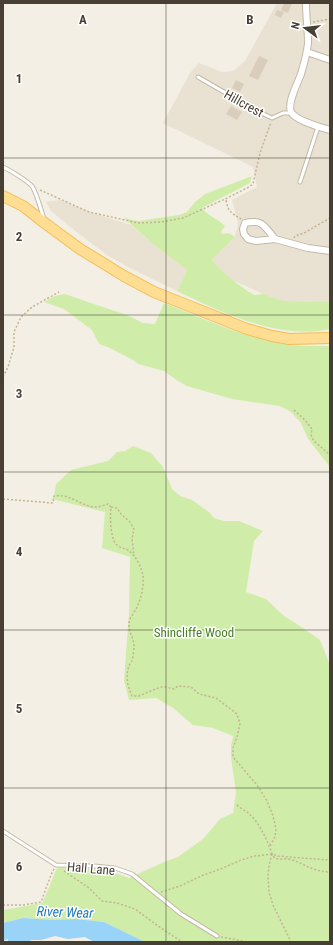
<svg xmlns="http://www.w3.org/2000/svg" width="333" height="945" font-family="'Roboto Condensed',sans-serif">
	<rect width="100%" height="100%" fill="#f4efe4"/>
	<path fill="#e9e1d1" d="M 277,3 L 330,3 L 330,301 L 316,302 L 284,301 L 263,294 L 232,280 L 222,271 L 212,260 L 235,237 L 238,224 L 232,200 L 257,187 L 253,167 L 163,123 L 190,73 L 199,63 L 222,72 L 233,71 L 245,61 Z
		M 61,200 L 89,212 L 131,225 L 153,244 L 187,270 L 177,291 L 130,268 L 107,255 L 74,230 L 51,211 L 46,202 Z"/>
	<path fill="#cfeda8" d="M 252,176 L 250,183 L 202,208 C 208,216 218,219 225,226 L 221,232 L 222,234 L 229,233 L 235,237 L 212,260 C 225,275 237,284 254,295 L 263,294 L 284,301 L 316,302 L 330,301 L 330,329 C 278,340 223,313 177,291 L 187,270 L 153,244 L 124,218 L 138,221 L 179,215 L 187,212 L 195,202 L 205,194 Z
		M 65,294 L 88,302 L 127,315 L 143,323 L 155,324 L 164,303 C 200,317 240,336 278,343 C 295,346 312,346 330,346 L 330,467 L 308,439 L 301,423 L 291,412 L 280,406 L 232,399 L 187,386 L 178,381 L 164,371 L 138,364 L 133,360 L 110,348 L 99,344 L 92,330 L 64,309 L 44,302 L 55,296 Z
		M 133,446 L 151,453 L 163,467 L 172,489 L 180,496 L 192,500 L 209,512 L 214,518 L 224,521 L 239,521 L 263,531 L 254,541 L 246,592 L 266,599 L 284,616 L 300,626 L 320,640 L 330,665 L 330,942 L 145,942 L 104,922 L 76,919 L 53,920 L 23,918 L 3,923 L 3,910 L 42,903 C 48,892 51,880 57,868 L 93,869 L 113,872 L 129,878 L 164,862 L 178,857 L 203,839 L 220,819 L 233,813 L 236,793 L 231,757 L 231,746 L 233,736 L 213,728 L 193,725 L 173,708 L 156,698 L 129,700 L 124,681 L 129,612 L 130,557 L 102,548 L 105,512 L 52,499 L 54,496 L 56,484 L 71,470 L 108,461 L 117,452 L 125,451 Z"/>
	<path fill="#99d3f8" d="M 23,918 L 53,920 L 76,919 L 104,922 L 145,942 L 94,942 L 85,937 L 68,939 L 55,936 L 41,940 L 32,940 L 26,942 L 8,942 L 8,939 L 3,941 L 3,923 Z"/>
	<path fill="#dacdbb" d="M 284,3 L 292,3 L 288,13 L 281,10 Z
		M 277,10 L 284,12 L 281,18 L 275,15 Z
		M 259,56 L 268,60 L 258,80 L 249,76 Z
		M 236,80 L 244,84 L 240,92 L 232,88 Z
		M 231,106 L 242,112 L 237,120 L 226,114 Z"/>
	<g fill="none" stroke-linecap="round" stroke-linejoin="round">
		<g stroke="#c3b9a8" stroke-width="5">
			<path id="service" d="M 198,77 L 257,111 L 272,118 L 283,113 L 292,113
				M 3,167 C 10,170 27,181 32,186 C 37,194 41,210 44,219
				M 300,182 L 318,127
				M 3,831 L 56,865 L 94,866 L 115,868 L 132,874 L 181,914 L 217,936"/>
		</g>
		<g stroke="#c3b9a8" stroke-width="8">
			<path id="minor" d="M 306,3 C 306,16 308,30 308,43 C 307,54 304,64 301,74 C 298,83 287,102 291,112 C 296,121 320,127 330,130
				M 307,52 L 330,60
				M 275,239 C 264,226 263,219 245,223 L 243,229 L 244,234 L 248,239 L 256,241 L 275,239 L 308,248 L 330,251"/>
		</g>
		<g stroke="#f1be55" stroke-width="12">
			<path id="primary" d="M 3,196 L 23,206 L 46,224 L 80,249 L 124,276 L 154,292 L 247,329 L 272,336 L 289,339 L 330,338"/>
		</g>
		<path stroke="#c4b295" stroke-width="1.5" stroke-dasharray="2 2" stroke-linecap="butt" d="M 313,22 L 330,19
			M 40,190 L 89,212 L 138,223 L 161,222 L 183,218 L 225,199 L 249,187 L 253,184 L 260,153 L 271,122
			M 226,200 C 228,211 231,213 241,219
			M 294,238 L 295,236 L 304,233 L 330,218
			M 3,377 L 8,367 L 14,347 L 14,332 L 21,317 L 32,307 L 59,292
			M 294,410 L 305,420 L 312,429 L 311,435 L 314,441 L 330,455
			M 3,499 L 53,503 L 54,496 C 71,493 81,507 96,507 C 100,507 105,505 108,504 L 111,507 C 110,515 110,540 117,545 C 120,548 124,548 128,550 C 135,555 142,567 143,576 C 144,587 141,599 136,609 C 134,612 132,616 130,619 C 126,631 134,636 134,646 C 134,650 133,657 132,661 C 131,663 129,665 129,666 C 125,677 128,687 132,696 L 139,696 L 148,692 L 161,687 L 166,687 L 174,689 L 178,686 L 191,687 L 199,694 L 216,698 L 237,714 L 240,724 L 237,737 L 233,748 L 233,757 L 257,785 L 267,801 L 273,816 L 276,829 L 275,837 L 270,846
			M 111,507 L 117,508 L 121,514 L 130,522 L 134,529 L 132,539 L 134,556
			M 237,805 C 240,808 244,810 247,812 C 257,820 263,832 268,843 C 270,847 271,853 274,857 C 278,861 284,858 289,859 C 304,863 313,872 330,872
			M 272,854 L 269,865 L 268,876 L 269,892 L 273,905 L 291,942
			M 64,871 L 89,888 L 102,901 L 117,903 L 135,909 L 161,928 L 182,942
			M 161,892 L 180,886 L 201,876 L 223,868 L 241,860 L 255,856 L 272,854 L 278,856 L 288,857 L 330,860
			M 3,905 L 23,905 L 41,902 L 51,875 L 54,869
			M 221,937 L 248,942"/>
		<use href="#service" stroke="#fff" stroke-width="3"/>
		<use href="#minor" stroke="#fff" stroke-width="6"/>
		<use href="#primary" stroke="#ffdd92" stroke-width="10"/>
	</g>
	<path fill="none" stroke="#473f33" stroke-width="1" stroke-opacity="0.55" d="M 166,3 L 166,942M 3,158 L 330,158M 3,315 L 330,315M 3,472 L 330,472M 3,630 L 330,630M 3,788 L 330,788"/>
	<g text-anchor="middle" stroke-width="3" stroke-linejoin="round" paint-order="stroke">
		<g font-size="13" fill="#473f33" stroke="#fff">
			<text transform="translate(244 103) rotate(29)" y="5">Hillcrest</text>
			<text transform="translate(91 868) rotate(5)" y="5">Hall Lane</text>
		</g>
		<g font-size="13" fill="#467f20" stroke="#fff">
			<text x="194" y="637">Shincliffe Wood</text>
		</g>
		<g font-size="14" font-style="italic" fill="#1f7ab5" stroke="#fff">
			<text transform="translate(65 912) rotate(2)" y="5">River Wear</text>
		</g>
	</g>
	<g font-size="13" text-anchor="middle" font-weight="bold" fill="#473f33" stroke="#fff" stroke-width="3" stroke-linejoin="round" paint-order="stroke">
		<text x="83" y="24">A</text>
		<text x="250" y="24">B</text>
		<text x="19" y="83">1</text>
		<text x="19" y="241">2</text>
		<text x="19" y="398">3</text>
		<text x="19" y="556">4</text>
		<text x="19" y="713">5</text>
		<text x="19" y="871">6</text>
	</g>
	<rect width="333" height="945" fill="none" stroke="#473f33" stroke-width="8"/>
	<g transform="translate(305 28) rotate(285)" stroke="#ffffff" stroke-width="3" paint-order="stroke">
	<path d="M0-3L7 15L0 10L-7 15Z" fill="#473f33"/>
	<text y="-6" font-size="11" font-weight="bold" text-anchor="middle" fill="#473f33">N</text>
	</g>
</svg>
